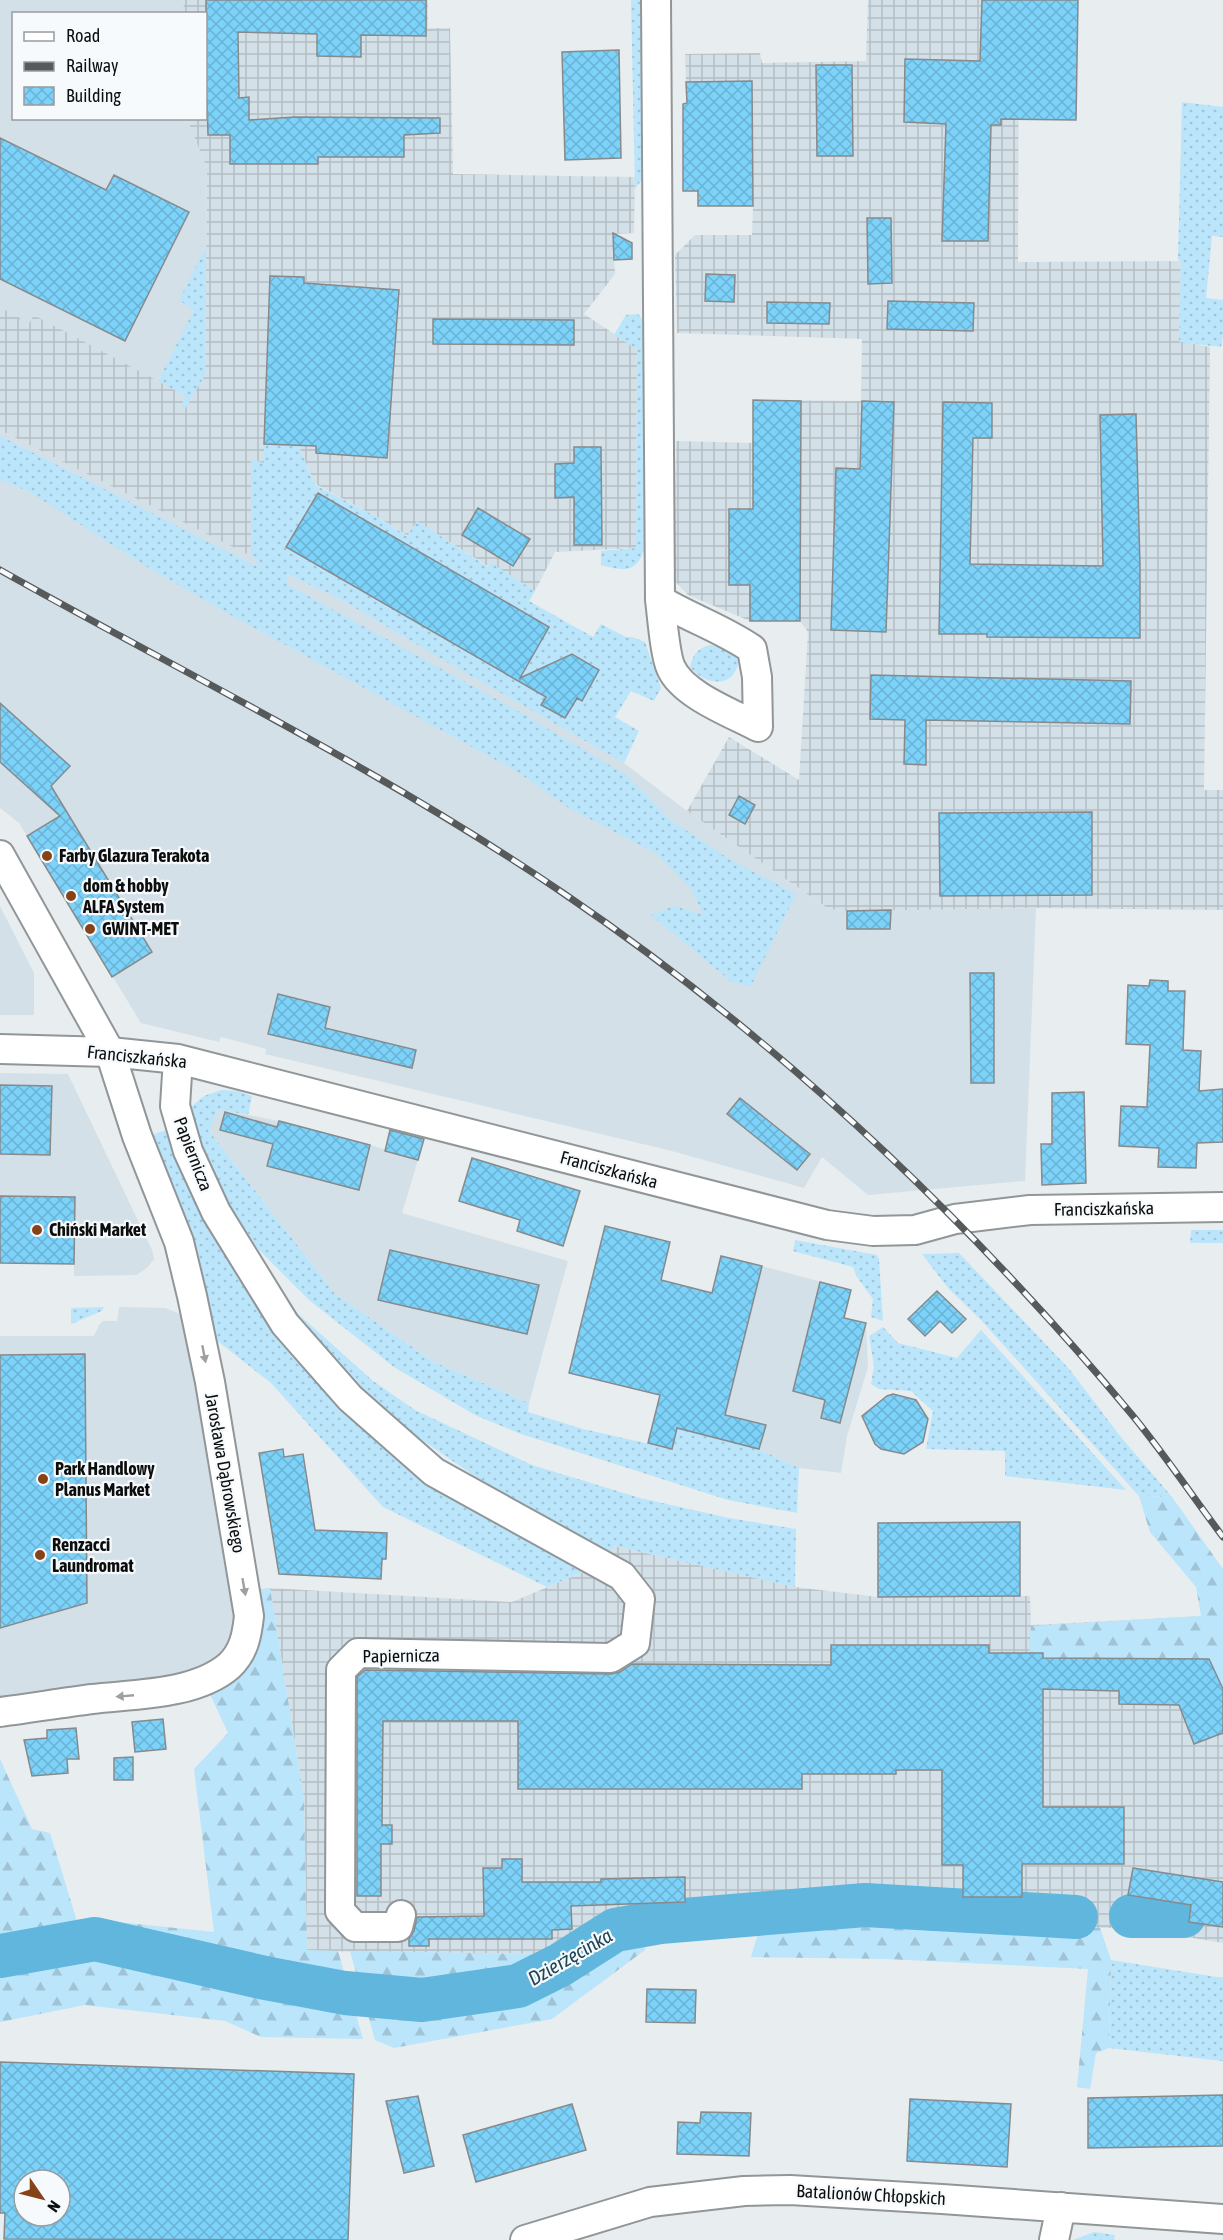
<svg xmlns="http://www.w3.org/2000/svg" width="1223" height="2240" font-family="'Asap Condensed',sans-serif">
	<defs>
		<pattern id="industrial-grid" width="8" height="8" patternUnits="userSpaceOnUse" patternTransform="scale(1.5)"><rect width="8" height="8" fill="#d4e0e7"/><path d="M0 4h8M4 0v8" fill="none" stroke="#b5bfc5"/></pattern>
		<pattern id="grass-dots" width="8" height="8" patternUnits="userSpaceOnUse" patternTransform="scale(1.5)"><rect width="8" height="8" fill="#bbe5fa"/><path d="M2 2h.1M6 6h.1" fill="none" stroke="#a0c3d5" stroke-width="1.8" stroke-linecap="round"/></pattern>
		<pattern id="forest-firs" width="22" height="20" patternUnits="userSpaceOnUse" patternTransform="scale(1.5)"><rect width="22" height="20" fill="#bbe5fa"/><path d="M5 1l3.5 6h-7zM16 11l3.5 6h-7z" fill="#a0c3d5"/></pattern>
		<pattern id="building-cross-hatch" width="8" height="8" patternUnits="userSpaceOnUse" patternTransform="scale(1.5)"><rect width="8" height="8" fill="#7cd2f9"/><path d="M0 0l8 8M0 8l8-8" fill="none" stroke="#6ab3d4"/></pattern>
	</defs>
	<rect width="100%" height="100%" fill="#e8edef"/>
	<path fill="#d4e0e7" d="M 0,0 L 183,0 L 184,13 L 14,14 L 14,118 L 187,119 L 207,168 L 205,375 L 185,396 L 34,315 L 29,323 L 0,307 Z
		M 0,430 L 340,599 L 624,763 L 687,811 L 829,909 L 847,911 L 1036,908 L 1025,1181 L 868,1195 L 822,1157 L 804,1188 L 668,1150 L 265,1054 L 266,1049 L 221,1037 L 219,1042 L 141,1023 L 19,823 L 0,808 Z
		M 0,906 L 34,973 L 34,1015 L 0,1015 Z
		M 0,1073 L 68,1074 L 152,1250 L 154,1259 L 148,1267 L 137,1275 L 74,1276 L 74,1264 L 0,1263 Z
		M 218,1109 L 279,1121 L 370,1145 L 418,1160 L 402,1213 L 568,1261 L 529,1403 L 434,1362 L 335,1294 L 209,1131 Z
		M 762,1266 L 851,1290 L 844,1317 L 866,1323 L 868,1367 L 847,1436 L 841,1473 L 799,1468 L 759,1449 L 677,1428 Z
		M 119,1307 L 165,1308 L 178,1313 L 188,1323 L 240,1624 L 236,1642 L 208,1670 L 0,1703 L 0,1336 L 94,1336 L 99,1325 L 103,1321 L 117,1321 Z"/>
	<path fill="url(#industrial-grid)" d="M 183,0 L 428,0 L 428,28 L 450,28 L 453,174 L 635,177 L 634,233 L 613,234 L 615,274 L 584,314 L 637,349 L 636,548 L 555,552 L 535,591 L 492,564 L 489,567 L 418,522 L 408,536 L 379,518 L 315,484 L 298,445 L 304,277 L 270,277 L 264,464 L 251,460 L 251,556 L 0,430 L 0,307 L 29,323 L 34,315 L 186,396 L 181,407 L 205,375 L 207,168 L 187,119 L 206,118 L 206,14 L 184,13 Z
		M 868,0 L 1019,0 L 1018,262 L 1181,261 L 1179,341 L 1210,347 L 1204,790 L 1223,790 L 1223,910 L 1036,908 L 847,911 L 829,909 L 687,811 L 729,737 L 799,780 L 808,632 L 800,621 L 750,621 L 688,595 L 674,580 L 676,441 L 753,443 L 753,400 L 861,401 L 862,339 L 677,333 L 675,255 L 695,235 L 752,235 L 753,206 L 752,82 L 686,82 L 685,54 L 760,53 L 762,63 L 866,61 Z
		M 615,1546 L 795,1587 L 878,1597 L 1030,1596 L 1031,1625 L 1202,1616 L 1209,1659 L 1223,1689 L 1223,1943 L 1133,1928 L 1085,1928 L 1067,1895 L 769,1901 L 602,1912 L 547,1954 L 307,1951 L 304,1799 L 270,1588 L 512,1602 L 588,1570 Z"/>
	<path fill="url(#grass-dots)" d="M 631,0 L 645,0 L 643,178 L 635,189 Z
		M 1182,102 L 1223,107 L 1223,237 L 1212,236 L 1206,298 L 1223,300 L 1223,335 L 1221,347 L 1179,342 L 1181,261 L 1178,260 Z
		M 206,247 L 205,375 L 185,409 L 181,407 L 186,396 L 158,381 L 194,310 L 179,300 Z
		M 638,314 L 643,320 L 646,541 C 640,571 629,573 601,565 L 601,551 L 636,548 L 637,349 L 614,335 L 626,315 Z
		M 0,436 L 256,566 L 257,559 L 251,556 L 251,459 L 264,463 L 264,444 L 298,445 L 315,485 L 379,518 L 407,536 L 417,521 L 488,567 L 491,563 L 535,591 L 529,601 L 593,637 L 601,624 L 626,637 L 632,637 L 645,642 L 661,688 L 654,701 L 631,691 L 615,717 L 639,731 L 624,763 L 445,661 L 340,599 L 287,574 L 288,585 L 520,712 L 628,776 L 669,819 L 729,859 L 796,894 L 751,986 L 733,983 L 651,915 L 674,906 L 703,914 L 692,890 L 657,854 L 569,808 L 516,771 L 236,618 L 142,564 L 30,492 L 0,480 Z
		M 710,645 L 728,649 L 739,657 C 737,689 707,687 690,667 C 693,654 697,649 710,645 Z
		M 221,1090 L 237,1091 L 252,1096 L 248,1115 L 218,1109 L 209,1131 L 335,1294 L 434,1362 L 529,1403 L 528,1412 L 583,1429 L 672,1449 L 677,1428 L 759,1449 L 799,1468 L 797,1513 L 728,1500 L 521,1434 L 475,1415 L 394,1367 L 309,1300 L 258,1249 L 225,1197 L 189,1123 L 191,1107 L 204,1096 Z
		M 167,1130 L 189,1181 L 260,1312 L 298,1361 L 588,1570 L 547,1587 L 383,1507 L 271,1383 L 215,1339 L 205,1286 L 176,1203 L 150,1143 L 154,1134 Z
		M 1191,1230 L 1223,1230 L 1223,1243 L 1190,1243 Z
		M 795,1240 L 877,1255 L 879,1259 L 883,1321 L 871,1317 L 873,1299 L 857,1277 L 853,1267 L 793,1251 Z
		M 959,1253 L 1070,1370 L 1120,1436 L 1172,1497 L 1139,1496 L 981,1320 L 948,1288 L 922,1254 Z
		M 276,1294 L 373,1381 L 415,1410 L 532,1465 L 640,1498 L 729,1518 L 796,1529 L 795,1587 L 615,1546 L 607,1553 L 505,1497 L 393,1420 L 351,1380 Z
		M 104,1307 L 102,1311 L 71,1324 L 71,1308 Z
		M 883,1327 L 898,1343 L 957,1358 L 981,1330 L 1126,1490 L 1005,1476 L 1005,1451 L 926,1449 L 933,1411 L 911,1391 L 879,1389 L 871,1384 L 874,1366 L 869,1336 Z
		M 1111,1960 L 1223,1978 L 1223,2061 L 1109,2048 Z
		M 1094,2232 L 1115,2235 L 1114,2240 L 1073,2240 Z"/>
	<path fill="url(#forest-firs)" d="M 1139,1496 L 1172,1497 L 1223,1569 L 1223,1689 L 1209,1659 L 1043,1658 L 1043,1653 L 1029,1653 L 1031,1626 L 1201,1616 L 1196,1587 L 1150,1532 Z
		M 270,1588 L 304,1799 L 307,1950 L 338,1951 L 363,2039 L 261,2037 L 225,2021 L 85,2005 L 0,2022 L 0,1759 L 32,1829 L 50,1833 L 80,1931 L 118,1922 L 214,1932 L 194,1769 L 228,1733 L 209,1692 L 242,1676 L 252,1655 L 261,1589 Z
		M 1067,1895 L 1086,1910 L 1085,1928 L 1100,1928 L 1111,1960 L 1109,2048 L 1096,2053 L 1090,2089 L 1077,2087 L 1088,1969 L 888,1959 L 751,1957 L 760,1928 L 765,1902 Z
		M 738,1903 L 731,1938 L 646,1943 L 645,1950 L 552,2019 L 394,2048 L 375,2040 L 350,1951 L 547,1954 L 602,1912 Z"/>
	<g fill="none" stroke-linecap="round" stroke-linejoin="round">
		<path stroke="#60b6dc" stroke-width="44" d="M 1131,1916 L 1184,1916
			M 0,1956 L 95,1939 L 265,1978 L 345,1993 L 422,2000 L 518,1986 L 560,1965 L 615,1930 L 660,1922 L 865,1905 L 1076,1917"/>
	</g>
	<path fill="url(#building-cross-hatch)" stroke="#868a8c" stroke-width="1.5" fill-rule="evenodd" d="M 206,0 L 426,0 L 426,36 L 361,35 L 361,57 L 317,56 L 317,34 L 238,32 L 239,98 L 249,97 L 249,120 L 295,117 L 440,118 L 440,133 L 404,135 L 404,157 L 318,157 L 318,164 L 230,164 L 230,135 L 208,135 L 207,99 L 206,99 Z
		M 982,0 L 1078,0 L 1076,120 L 1001,119 L 1001,125 L 991,125 L 988,241 L 942,241 L 946,124 L 904,122 L 905,59 L 980,61 Z
		M 619,50 L 621,158 L 565,160 L 562,52 Z
		M 816,65 L 852,65 L 853,156 L 817,156 Z
		M 752,81 L 753,206 L 698,206 L 698,191 L 683,191 L 683,104 L 687,103 L 686,82 Z
		M 0,138 L 106,190 L 114,175 L 189,212 L 125,341 L 0,279 Z
		M 867,218 L 891,218 L 892,283 L 868,284 Z
		M 613,233 L 632,243 L 632,259 L 614,260 Z
		M 706,274 L 735,275 L 734,302 L 705,301 Z
		M 270,276 L 304,277 L 304,283 L 399,290 L 387,458 L 316,453 L 316,446 L 264,444 Z
		M 888,301 L 974,303 L 973,331 L 887,329 Z
		M 767,302 L 830,303 L 829,324 L 767,323 Z
		M 433,319 L 574,320 L 574,345 L 433,344 Z
		M 753,400 L 801,401 L 800,621 L 750,621 L 750,585 L 729,585 L 729,509 L 753,509 Z
		M 862,401 L 894,402 L 886,632 L 831,630 L 836,468 L 860,469 Z
		M 943,402 L 992,403 L 992,438 L 973,438 L 970,564 L 1103,566 L 1100,415 L 1136,414 L 1140,566 L 1140,638 L 987,637 L 987,634 L 939,634 Z
		M 574,447 L 601,447 L 602,545 L 574,545 L 574,497 L 555,498 L 555,464 L 574,463 Z
		M 318,493 L 549,627 L 520,678 L 572,654 L 599,670 L 582,701 L 577,698 L 565,718 L 541,705 L 546,697 L 286,547 Z
		M 478,508 L 530,539 L 513,566 L 462,535 Z
		M 871,675 L 1131,681 L 1130,724 L 926,720 L 926,765 L 904,764 L 905,720 L 870,719 Z
		M 0,703 L 70,766 L 51,786 L 152,952 L 112,977 L 27,836 L 60,816 L 0,762 Z
		M 739,796 L 755,805 L 745,824 L 729,815 Z
		M 1092,812 L 1092,895 L 940,896 L 939,813 Z
		M 891,910 L 890,929 L 847,929 L 847,911 Z
		M 970,973 L 994,973 L 994,1083 L 971,1083 Z
		M 1150,980 L 1168,981 L 1168,991 L 1185,991 L 1183,1050 L 1201,1051 L 1199,1091 L 1223,1089 L 1223,1142 L 1197,1143 L 1196,1168 L 1158,1167 L 1159,1148 L 1119,1146 L 1121,1106 L 1147,1107 L 1150,1045 L 1126,1044 L 1128,985 L 1149,986 Z
		M 278,994 L 330,1007 L 325,1028 L 416,1050 L 412,1068 L 268,1034 Z
		M 0,1085 L 52,1086 L 50,1155 L 0,1154 Z
		M 1084,1092 L 1086,1183 L 1042,1185 L 1041,1144 L 1052,1144 L 1052,1093 Z
		M 740,1098 L 810,1154 L 797,1170 L 727,1114 Z
		M 225,1112 L 277,1127 L 279,1121 L 370,1145 L 359,1190 L 267,1166 L 273,1144 L 220,1130 Z
		M 390,1130 L 424,1139 L 418,1160 L 385,1151 Z
		M 472,1158 L 580,1191 L 563,1246 L 517,1231 L 520,1220 L 459,1201 Z
		M 0,1196 L 75,1197 L 74,1264 L 0,1263 Z
		M 605,1226 L 670,1242 L 661,1280 L 712,1293 L 721,1256 L 762,1266 L 725,1415 L 766,1425 L 759,1449 L 677,1428 L 672,1449 L 648,1443 L 660,1395 L 569,1373 Z
		M 390,1250 L 539,1285 L 527,1334 L 378,1300 Z
		M 820,1282 L 851,1290 L 844,1318 L 866,1323 L 840,1423 L 821,1418 L 825,1400 L 793,1391 Z
		M 937,1291 L 966,1319 L 952,1333 L 940,1321 L 925,1336 L 908,1319 Z
		M 85,1354 L 87,1603 L 0,1628 L 0,1355 Z
		M 893,1394 L 916,1400 L 928,1419 L 923,1442 L 904,1454 L 881,1449 L 875,1444 L 862,1416 L 887,1396 Z
		M 283,1449 L 284,1457 L 303,1454 L 315,1530 L 387,1533 L 386,1559 L 382,1559 L 381,1579 L 279,1574 L 259,1453 Z
		M 1020,1522 L 1020,1596 L 878,1597 L 878,1523 Z
		M 831,1645 L 989,1645 L 989,1653 L 1043,1653 L 1043,1658 L 1209,1659 L 1223,1689 L 1223,1733 L 1194,1744 L 1179,1705 L 1119,1704 L 1119,1691 L 1043,1689 L 1043,1807 L 1124,1807 L 1124,1864 L 1022,1864 L 1022,1897 L 963,1897 L 963,1865 L 942,1865 L 942,1770 L 896,1770 L 896,1774 L 802,1774 L 802,1789 L 518,1789 L 518,1721 L 383,1721 L 382,1825 L 392,1825 L 392,1844 L 381,1844 L 381,1896 L 357,1896 L 357,1677 L 365,1670 L 611,1674 L 620,1672 L 632,1664 L 831,1665 Z
		M 163,1719 L 166,1749 L 135,1752 L 132,1722 Z
		M 76,1728 L 79,1759 L 67,1759 L 68,1773 L 32,1776 L 24,1740 L 47,1738 L 47,1730 Z
		M 133,1757 L 133,1780 L 114,1780 L 114,1758 Z
		M 502,1859 L 522,1859 L 522,1882 L 601,1882 L 601,1879 L 685,1877 L 685,1902 L 571,1906 L 572,1929 L 552,1930 L 552,1939 L 429,1939 L 429,1946 L 409,1946 L 409,1939 L 414,1931 L 417,1917 L 484,1916 L 483,1868 L 502,1868 Z
		M 1133,1868 L 1223,1882 L 1223,1927 L 1189,1922 L 1191,1905 L 1128,1895 Z
		M 647,1989 L 696,1990 L 695,2023 L 646,2022 Z
		M 0,2062 L 354,2074 L 348,2240 L 4,2239 L 5,2213 L 0,2213 ZM 24,2180 L 60,2180 L 60,2216 L 24,2216 Z
		M 1223,2095 L 1223,2146 L 1088,2148 L 1088,2098 Z
		M 418,2096 L 434,2166 L 404,2173 L 386,2101 Z
		M 910,2099 L 1011,2104 L 1007,2167 L 907,2161 Z
		M 572,2104 L 586,2150 L 476,2182 L 463,2135 Z
		M 701,2112 L 751,2113 L 749,2156 L 677,2154 L 678,2122 L 700,2123 Z"/>
	<g fill="none" stroke-linecap="round" stroke-linejoin="round">
		<g stroke="#919698" stroke-width="32">
			<path id="minor" d="M 656,0 L 660,600 C 662,615 665,656 671,668 C 683,695 732,713 758,727 L 757,677 L 752,649 C 723,629 690,618 660,600
				M 0,855 L 110,1052 L 137,1136 L 179,1242 L 192,1296 L 210,1382 L 249,1616 C 247,1635 244,1652 229,1666 C 195,1695 135,1694 92,1699 C 61,1703 31,1708 0,1712
				M 0,1049 L 110,1052 L 178,1059 L 827,1225 L 873,1231 L 915,1230 L 955,1219 L 1030,1210 L 1223,1207
				M 178,1059 L 175,1106 L 188,1151 L 216,1212 L 285,1324 L 350,1398 L 434,1472 L 622,1576 L 640,1599 L 635,1643 L 611,1658 L 358,1653 L 341,1670 L 340,1911 L 355,1927 L 398,1927 L 401,1915
				M 525,2240 L 650,2202 L 744,2191 L 790,2190 L 942,2199 L 1223,2219
				M 1054,2240 L 1061,2207"/>
		</g>
		<use href="#minor" stroke="#fff" stroke-width="28"/>
		<g stroke="#575a5b" stroke-width="7">
			<path id="rail" d="M 0,570 C 189,676 384,771 563,893 C 778,1039 967,1217 1133,1416 C 1165,1455 1193,1497 1223,1537"/>
		</g>
		<use href="#rail" stroke="#f6fafd" stroke-width="4.5" stroke-dasharray="14" stroke-linecap="butt"/>
	</g>
	<defs><path id="oneway-solid" d="M-6-.8H1V-3.2L6.5 0L1 3.2V.8H-6Z" transform="scale(1.5)"/></defs>
	<g fill="#9e9f9f">
		<use href="#oneway-solid" transform="translate(204 1354) rotate(79)"/>
		<use href="#oneway-solid" transform="translate(244 1587) rotate(80)"/>
		<use href="#oneway-solid" transform="translate(125 1696) rotate(175)"/>
	</g>
	<g fill="#874318" stroke="#f6fafd" stroke-width="2">
		<circle cx="47" cy="856" r="6"/>
		<circle cx="71" cy="896" r="6"/>
		<circle cx="90" cy="929" r="6"/>
		<circle cx="37" cy="1230" r="6"/>
		<circle cx="43" cy="1479" r="6"/>
		<circle cx="40" cy="1555" r="6"/>
	</g>
	<g text-anchor="middle" stroke-width="4.5" stroke-linejoin="round" paint-order="stroke">
		<g font-size="18" font-weight="bold" fill="#0c0e0e" stroke="#f6fafd" text-anchor="start">
			<text x="59" y="862">Farby Glazura Terakota</text>
			<text x="83" y="892">dom &amp; hobby<tspan x="83" dy="21">ALFA System</tspan></text>
			<text x="102" y="935">GWINT-MET</text>
			<text x="49" y="1236">Chiński Market</text>
			<text x="55" y="1475">Park Handlowy<tspan x="55" dy="21">Planus Market</tspan></text>
			<text x="52" y="1551">Renzacci<tspan x="52" dy="21">Laundromat</tspan></text>
		</g>
		<g font-size="18" fill="#0c0e0e" stroke="#f6fafd">
			<text transform="translate(137 1057) rotate(6)" y="6">Franciszkańska</text>
			<text transform="translate(193 1154) rotate(69)" y="6">Papiernicza</text>
			<text transform="translate(609 1170) rotate(15)" y="6">Franciszkańska</text>
			<text transform="translate(1104 1209) rotate(-1)" y="6">Franciszkańska</text>
			<text transform="translate(225 1473) rotate(80)" y="6">Jarosława Dąbrowskiego</text>
			<text transform="translate(401 1656) rotate(-1)" y="6">Papiernicza</text>
			<text transform="translate(871 2195) rotate(3)" y="6">Batalionów Chłopskich</text>
		</g>
		<g font-size="20" font-style="italic" fill="#1f4555" stroke="#f6fafd">
			<text transform="translate(570 1957) rotate(-30)" y="7">Dzierżęcinka</text>
		</g>
	</g>
	<rect x="12" y="12" width="195" height="108" fill="#f6fafd" stroke="#989c9d" stroke-width="1.5"/>
	<rect x="24" y="32" width="30" height="9" fill="#ffffff" stroke="#989c9d" stroke-width="1.5"/>
	<text x="66" y="42" font-size="18" fill="#0c0e0e">Road</text>
	<rect x="24" y="62" width="30" height="9" fill="#575a5b" stroke="#989c9d" stroke-width="1.5"/>
	<text x="66" y="72" font-size="18" fill="#0c0e0e">Railway</text>
	<rect x="24" y="87" width="30" height="18" fill="url(#building-cross-hatch)" stroke="#989c9d" stroke-width="1.5"/>
	<text x="66" y="102" font-size="18" fill="#0c0e0e">Building</text>
	<g transform="translate(42 2198) rotate(125)"><circle r="28" fill="#f6fafd" stroke="#989c9d" stroke-width="1.5"/>
	<path d="M0-4.5L10 22L0 15L-10 22Z" fill="#874318"/>
	<text y="-9" font-size="16" font-weight="bold" text-anchor="middle" fill="#0c0e0e">N</text>
	</g>
</svg>
